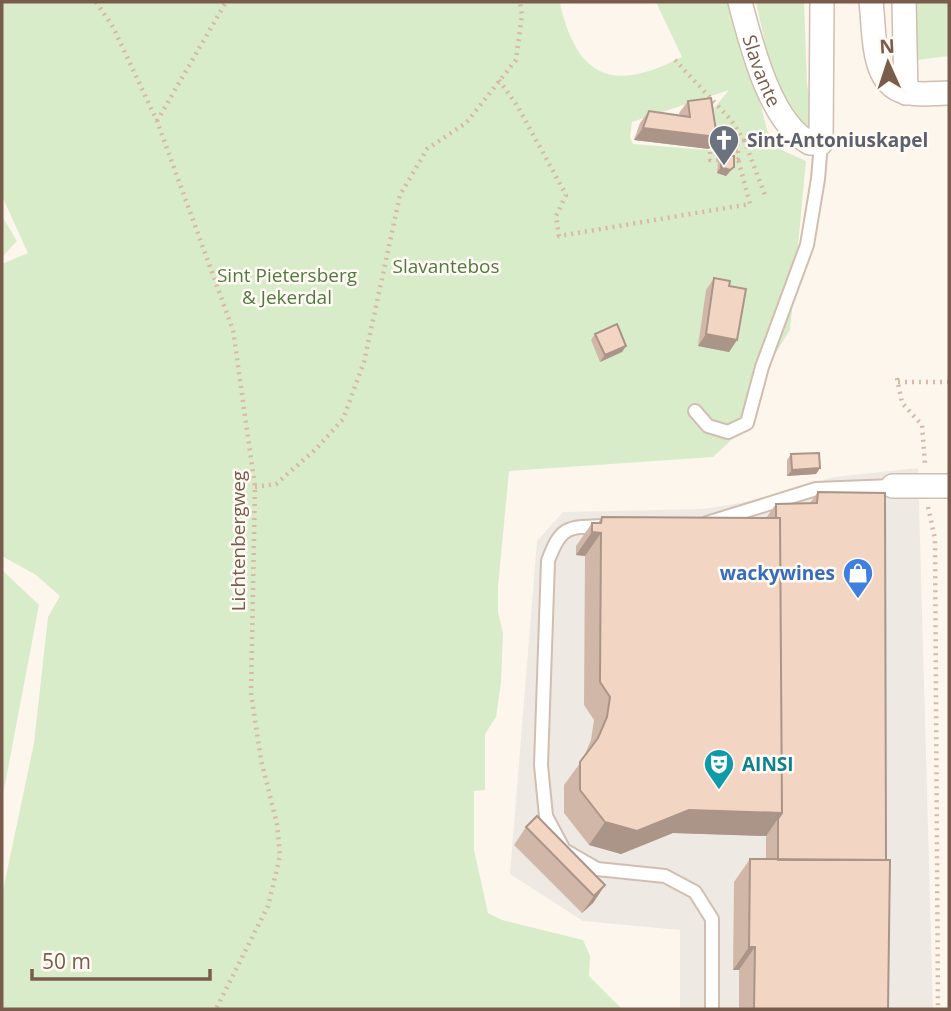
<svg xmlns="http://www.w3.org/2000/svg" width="951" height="1011" font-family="'Open Sans',sans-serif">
	<rect width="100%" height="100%" fill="#fdf6ec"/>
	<path fill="#efe9e4" d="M 918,468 L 933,1009 L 680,1009 L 680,930 L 583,921 L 510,874 L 537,541 L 563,512 L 703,509 L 759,500 L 834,477 Z"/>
	<path fill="#d8ecc9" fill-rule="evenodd" d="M 2,2 L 565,2 L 560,4 C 578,80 614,92 682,57 L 656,2 L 735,2 L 767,130 L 777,148 L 806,161 L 790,330 L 773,357 L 756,417 L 713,457 L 509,471 L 498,587 L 498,612 L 503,633 L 501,682 L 496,717 L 485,734 L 485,790 L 474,791 L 474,850 L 488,913 L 502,920 L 583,940 L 590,956 L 589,976 L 622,1009 L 2,1009 L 2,895 L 34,743 L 48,617 L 60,596 L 36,575 L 2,556 L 2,264 L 28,253 L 2,196 ZM 729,90 L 714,108 L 719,151 L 633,144 L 630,137 L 632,122 Z
		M 756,2 L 804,2 L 807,84 L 813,121 L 806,131 L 795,131 L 770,66 Z
		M 916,2 L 949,2 L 949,56 L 917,60 Z
		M 2,216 L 17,241 L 2,257 L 2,215 Z
		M 2,570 L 39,605 L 2,800 Z"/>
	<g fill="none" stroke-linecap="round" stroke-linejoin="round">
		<g stroke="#d1beb0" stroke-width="16">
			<path id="lane" d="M 695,411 L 708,426 L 728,432 L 747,423 L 762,367 L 807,245 L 818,179 L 821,143
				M 707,523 L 816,489 L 893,486
				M 605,526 C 568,527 561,525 548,561 L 541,765 L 546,816 L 564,850 L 597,869 L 665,876 L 695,892 L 712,919 L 712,1009"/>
		</g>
		<g stroke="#d1beb0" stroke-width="26">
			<g id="street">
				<path id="s1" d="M 740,2 C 751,43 770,123 810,143 L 821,143 L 822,2"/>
				<path d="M 871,2 C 875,31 870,83 905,92 C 918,96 936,93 949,93"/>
				<path d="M 904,2 L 906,93"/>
				<path d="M 893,486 L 949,486"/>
			</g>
		</g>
		<path stroke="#d9b8a5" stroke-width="4.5" stroke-dasharray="2 5" stroke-linecap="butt" d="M 96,2 L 113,27 L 157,121 L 233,330 L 255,487 L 251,693 L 261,760 L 277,824 L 280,856 L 268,906 L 216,1009
			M 675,60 L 731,120 L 744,140 L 735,145 L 724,145 L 724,152
			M 499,80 L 518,107 L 566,195 L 556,216 L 559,236 L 750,204 L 738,159
			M 157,121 L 226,2
			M 744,140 L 765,195
			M 738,151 L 738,159 L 710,160 L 710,152 Z
			M 897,378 L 902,403 L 922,425 L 925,464
			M 898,382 L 949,382
			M 255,487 L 276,484 L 316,449 L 343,419 L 364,362 L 400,195 L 427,149 L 466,123 L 516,60 L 522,15 L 520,2
			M 928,507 L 935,539 L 938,1009"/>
		<use href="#lane" stroke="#fff" stroke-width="12"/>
		<use href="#street" stroke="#fff" stroke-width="23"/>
	</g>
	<path fill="#d1b7a8" d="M 688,101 L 709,149 L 634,140 L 640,123 L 649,111 L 680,116 L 679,113 Z
		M 722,155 L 729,173 L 726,176 L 717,173 L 718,161 Z
		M 714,278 L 729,286 L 737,340 L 729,352 L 698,346 L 706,290 Z
		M 595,334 L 626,346 L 622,352 L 600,362 L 591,340 Z
		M 791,454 L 820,468 L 816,474 L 787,476 L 787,460 Z
		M 818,492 L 886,860 L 888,1009 L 739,1009 L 739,970 L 733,970 L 734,882 L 750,859 L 766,860 L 766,836 L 673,833 L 621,854 L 589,845 L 564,813 L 564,785 L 583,759 L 591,740 L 594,720 L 584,705 L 585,556 L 576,555 L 576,546 L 592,523 L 598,523 L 602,517 L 766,518 L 776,504 L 810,503 Z
		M 526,827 L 605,885 L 593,903 L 582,913 L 514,845 Z"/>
	<path fill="#aa9588" d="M 643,128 L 717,137 L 709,149 L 634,140 Z
		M 721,167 L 734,167 L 726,176 L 717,173 Z
		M 706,334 L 737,340 L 729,352 L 698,346 Z
		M 626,346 L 622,352 L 600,362 L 605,355 Z
		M 820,468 L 816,474 L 787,476 L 792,470 Z
		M 592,532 L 601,533 L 585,556 L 576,555 Z
		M 689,810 L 782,813 L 766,836 L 673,833 L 621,854 L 589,845 L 605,822 Z
		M 605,885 L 593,903 L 582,913 L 594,896 Z
		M 749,947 L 755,947 L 739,970 L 733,970 Z"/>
	<path fill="#f3d5c3" stroke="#aa9588" stroke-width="2" d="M 711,98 L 717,137 L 643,128 L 649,111 L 690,117 L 688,101 Z
		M 722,155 L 734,156 L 734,167 L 730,170 L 721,167 Z
		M 714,278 L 730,281 L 729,286 L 746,289 L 737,340 L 706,334 Z
		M 617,324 L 626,346 L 605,355 L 595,334 Z
		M 819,453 L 820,468 L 792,470 L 791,454 Z
		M 818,492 L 885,493 L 886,860 L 778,860 L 778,819 L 782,813 L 780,518 L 776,518 L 776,504 L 817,503 Z
		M 602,517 L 780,518 L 782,813 L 689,810 L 637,831 L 605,822 L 580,790 L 580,762 L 598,738 L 607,717 L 610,697 L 600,682 L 601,533 L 592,532 L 592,523 L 601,523 Z
		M 537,816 L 605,885 L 594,896 L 526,827 Z
		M 750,859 L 890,860 L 888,1009 L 754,1009 L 755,947 L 749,947 Z"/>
	<defs>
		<g id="church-pin" transform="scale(1.575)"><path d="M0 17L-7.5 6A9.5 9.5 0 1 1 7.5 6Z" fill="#6b7280" stroke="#fffaf3"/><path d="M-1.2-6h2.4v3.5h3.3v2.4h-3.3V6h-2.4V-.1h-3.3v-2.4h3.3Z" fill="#fff"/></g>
		<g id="shop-pin" transform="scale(1.575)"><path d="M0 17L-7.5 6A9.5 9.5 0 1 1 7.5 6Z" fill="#3f7fe0" stroke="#fffaf3"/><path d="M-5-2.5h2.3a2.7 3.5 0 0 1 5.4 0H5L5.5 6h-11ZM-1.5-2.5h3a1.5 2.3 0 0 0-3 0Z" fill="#fff"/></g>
		<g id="theatre-pin" transform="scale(1.575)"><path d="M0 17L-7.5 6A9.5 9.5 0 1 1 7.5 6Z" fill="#0f9aa8" stroke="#fffaf3"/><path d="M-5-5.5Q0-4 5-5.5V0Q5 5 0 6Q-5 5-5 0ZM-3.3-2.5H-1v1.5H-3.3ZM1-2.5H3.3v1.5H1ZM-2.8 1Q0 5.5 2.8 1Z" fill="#fff"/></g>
	</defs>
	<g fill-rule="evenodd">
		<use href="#church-pin" x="724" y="140"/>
		<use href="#shop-pin" x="858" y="573"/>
		<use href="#theatre-pin" x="719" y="764"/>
	</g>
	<g text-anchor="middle" stroke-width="5" stroke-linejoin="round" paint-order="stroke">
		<g font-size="19" fill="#7a5c4d" stroke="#fffaf3">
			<text dy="7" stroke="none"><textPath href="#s1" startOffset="72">Slavante</textPath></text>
			<text transform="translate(238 541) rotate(-90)" y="7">Lichtenbergweg</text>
		</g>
		<g font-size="19" font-weight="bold" fill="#5b616d" stroke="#fffaf3" text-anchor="start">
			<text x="747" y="147">Sint-Antoniuskapel</text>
		</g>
		<g font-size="19" fill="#537a41" stroke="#fffaf3">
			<text x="446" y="273">Slavantebos</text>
			<text x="287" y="282">Sint Pietersberg<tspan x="287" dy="22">&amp; Jekerdal</tspan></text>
		</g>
		<g font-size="19" font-weight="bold" fill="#366cbe" stroke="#fffaf3" text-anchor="end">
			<text x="835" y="580">wackywines</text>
		</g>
		<g font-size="19" font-weight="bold" fill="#0d838f" stroke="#fffaf3" text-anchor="start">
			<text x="742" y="771">AINSI</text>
		</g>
	</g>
	<rect width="951" height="1011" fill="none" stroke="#7a5c4d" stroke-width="7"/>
	<g transform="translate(888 63) rotate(357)" stroke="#fffaf3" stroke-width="5" paint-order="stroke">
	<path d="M0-5L12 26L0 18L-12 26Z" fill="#7a5c4d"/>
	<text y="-10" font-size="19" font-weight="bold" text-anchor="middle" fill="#7a5c4d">N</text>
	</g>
	<path d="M32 969v10h178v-10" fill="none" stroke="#7a5c4d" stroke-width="3.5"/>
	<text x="42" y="969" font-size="21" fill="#7a5c4d" stroke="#fffaf3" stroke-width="5" paint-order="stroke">50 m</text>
</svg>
